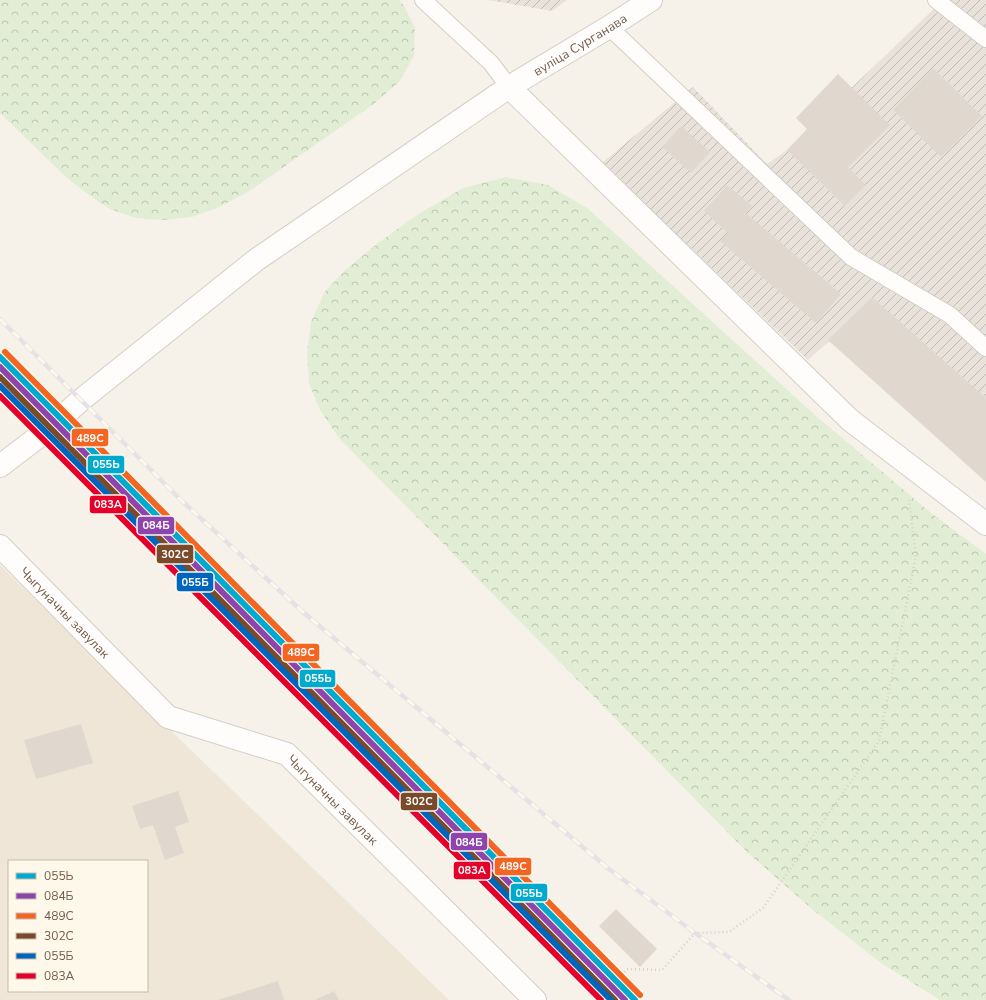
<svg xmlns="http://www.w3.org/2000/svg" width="986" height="1000" font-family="'Nunito Sans',sans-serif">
	<defs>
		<pattern id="industrial-furrows" width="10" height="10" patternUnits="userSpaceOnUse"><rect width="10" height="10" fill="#e8e2db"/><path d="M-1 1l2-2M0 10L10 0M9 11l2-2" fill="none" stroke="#c0bab4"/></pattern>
		<pattern id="forest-crowns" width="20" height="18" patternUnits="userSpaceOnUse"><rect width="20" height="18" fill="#e1edd5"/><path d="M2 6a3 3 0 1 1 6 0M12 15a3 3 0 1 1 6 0" fill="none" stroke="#bbc3af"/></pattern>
	</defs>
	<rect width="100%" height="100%" fill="#f6f2ea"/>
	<path fill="#efe6d8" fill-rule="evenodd" d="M 0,565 L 449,1000 L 0,1000 ZM 9,861 L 147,861 L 147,991 L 9,991 Z"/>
	<path fill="url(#industrial-furrows)" d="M 488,0 L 567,0 L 552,11 Z
		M 943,0 L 986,0 L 986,444 L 967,464 L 829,341 L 808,360 L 602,163 L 693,87 L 767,164 L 787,150 Z"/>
	<path fill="url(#forest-crowns)" d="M 0,0 L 399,0 L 404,6 L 415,28 L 414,56 L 399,82 L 375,103 L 248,192 L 217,208 L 192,217 L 163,220 L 136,218 L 110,209 L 89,195 L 67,178 L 0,113 Z
		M 506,177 L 548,185 L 587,208 L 815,415 L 931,513 L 986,554 L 986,1000 L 940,1000 L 881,963 L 812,909 L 747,852 L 339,438 L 320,410 L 309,383 L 307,352 L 311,322 L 324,293 L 344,271 L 377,244 L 417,215 L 463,188 Z"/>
	<path fill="#e0d8cf" d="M 933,68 L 982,116 L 941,157 L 893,110 Z
		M 838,74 L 890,125 L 848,167 L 866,185 L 845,206 L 787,150 L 807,129 L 796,118 Z
		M 681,126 L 710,152 L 691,173 L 662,147 Z
		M 727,185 L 752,206 L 746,213 L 841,294 L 816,323 L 720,241 L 728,233 L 704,211 Z
		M 872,297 L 986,398 L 986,482 L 828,340 Z
		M 81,724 L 93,763 L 36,779 L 24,740 Z
		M 178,791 L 189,822 L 175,827 L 184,853 L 165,860 L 153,825 L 140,829 L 132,806 Z
		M 616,909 L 657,949 L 640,967 L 599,926 Z
		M 278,981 L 284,1000 L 218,1000 Z
		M 334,991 L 339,1000 L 315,1000 Z"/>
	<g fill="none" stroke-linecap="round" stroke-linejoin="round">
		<g stroke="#d3cec6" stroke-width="18">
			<path id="service" d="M 423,0 L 491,63 L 509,87
				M 936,0 L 986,39
				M 609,27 L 851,257 L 950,315 L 986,348"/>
		</g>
		<g stroke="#d3cec6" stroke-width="24">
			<g id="minor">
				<path d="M 509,87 L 850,420 L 986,524"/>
				<path id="s1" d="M 0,546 L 168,717 L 287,754 L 535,1000"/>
			</g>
		</g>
		<g stroke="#d3cec6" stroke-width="24">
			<g id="tertiary">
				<path id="s2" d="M 0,466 L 46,431 L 81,400 L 256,260 L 509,87 L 609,27 L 651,0"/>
			</g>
		</g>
		<path stroke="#d7d0cb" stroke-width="2.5" stroke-dasharray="1 3" stroke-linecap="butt" d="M 596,1000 L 617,981 L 627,969 L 662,970 L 695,933 L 729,932 L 763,908 L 879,741 L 916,556 L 909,500"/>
		<use href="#service" stroke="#fefdfc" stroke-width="16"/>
		<use href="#minor" stroke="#fefdfc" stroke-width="22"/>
		<use href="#tertiary" stroke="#fefdfc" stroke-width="22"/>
		<g stroke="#e5e2e5" stroke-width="4.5">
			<path id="rail" d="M 0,319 L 183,502 L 304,613 L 609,869 L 695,933 L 789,1000"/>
		</g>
		<use href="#rail" stroke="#fef8eb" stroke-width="3" stroke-dasharray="9" stroke-linecap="butt"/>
		<g stroke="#fef8eb" stroke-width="9">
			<path id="rail-1" d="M 0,357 L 635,1000"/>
		</g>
		<g stroke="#fef8eb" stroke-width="9">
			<path id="rail-2" d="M 0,367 L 625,1000"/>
		</g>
		<g stroke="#fef8eb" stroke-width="9">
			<path id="rail-3" d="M 5,352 L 640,995"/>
		</g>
		<g stroke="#fef8eb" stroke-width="9">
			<path id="rail-4" d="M 0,377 L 615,1000"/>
		</g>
		<g stroke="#fef8eb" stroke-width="9">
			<path id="rail-5" d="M 0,386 L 611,1000"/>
		</g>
		<g stroke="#fef8eb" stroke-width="9">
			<path id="rail-6" d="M 0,396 L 601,1000"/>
		</g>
		<use href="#rail-1" stroke="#00a9ce" stroke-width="6"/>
		<use href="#rail-2" stroke="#8e44ad" stroke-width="6"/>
		<use href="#rail-3" stroke="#f26522" stroke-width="6"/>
		<use href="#rail-4" stroke="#7a4b2a" stroke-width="6"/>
		<use href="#rail-5" stroke="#0065bd" stroke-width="6"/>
		<use href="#rail-6" stroke="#e4002b" stroke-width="6"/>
	</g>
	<g text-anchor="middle" stroke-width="4" stroke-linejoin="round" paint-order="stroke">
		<g font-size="13" fill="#735c4b" stroke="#fef8eb">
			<text dy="5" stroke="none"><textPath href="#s2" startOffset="718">вуліца Сурганава</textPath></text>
			<text dy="5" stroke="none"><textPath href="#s1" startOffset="93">Чыгуначны завулак</textPath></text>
			<text dy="5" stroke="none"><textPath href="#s1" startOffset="429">Чыгуначны завулак</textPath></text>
		</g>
	</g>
	<g stroke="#fef8eb" stroke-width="1.5">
		<rect x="71" y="428" width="38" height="19" rx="4" fill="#f26522"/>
		<rect x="87" y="455" width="38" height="19" rx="4" fill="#00a9ce"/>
		<rect x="89" y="495" width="38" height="19" rx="4" fill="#e4002b"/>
		<rect x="137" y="516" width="38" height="19" rx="4" fill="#8e44ad"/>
		<rect x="156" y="544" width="38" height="20" rx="4" fill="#7a4b2a"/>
		<rect x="176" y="572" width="38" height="20" rx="4" fill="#0065bd"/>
		<rect x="282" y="643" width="38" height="19" rx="4" fill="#f26522"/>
		<rect x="299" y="669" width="37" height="19" rx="4" fill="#00a9ce"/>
		<rect x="400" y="792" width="38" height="19" rx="4" fill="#7a4b2a"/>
		<rect x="450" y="832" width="38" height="19" rx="4" fill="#8e44ad"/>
		<rect x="494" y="857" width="38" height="19" rx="4" fill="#f26522"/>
		<rect x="453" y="861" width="38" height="19" rx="4" fill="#e4002b"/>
		<rect x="510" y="883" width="38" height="19" rx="4" fill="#00a9ce"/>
	</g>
	<g font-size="11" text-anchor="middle" font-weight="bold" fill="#fff">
		<text x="90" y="442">489С</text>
		<text x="106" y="468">055Ь</text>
		<text x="108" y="508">083А</text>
		<text x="156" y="529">084Б</text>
		<text x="175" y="558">302С</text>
		<text x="195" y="586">055Б</text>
		<text x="301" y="656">489С</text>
		<text x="318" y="682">055Ь</text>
		<text x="419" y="805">302С</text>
		<text x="469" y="846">084Б</text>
		<text x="513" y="870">489С</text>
		<text x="472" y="874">083А</text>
		<text x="529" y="897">055Ь</text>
	</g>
	<rect x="8" y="860" width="140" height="132" fill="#fef8eb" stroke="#c6baab"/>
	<rect x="16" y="873" width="20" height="6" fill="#00a9ce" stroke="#c6baab"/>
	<text x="44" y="880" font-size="12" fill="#735c4b">055Ь</text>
	<rect x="16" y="893" width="20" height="6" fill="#8e44ad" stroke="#c6baab"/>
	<text x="44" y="900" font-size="12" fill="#735c4b">084Б</text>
	<rect x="16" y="913" width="20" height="6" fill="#f26522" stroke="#c6baab"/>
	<text x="44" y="920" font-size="12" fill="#735c4b">489С</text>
	<rect x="16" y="933" width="20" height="6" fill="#7a4b2a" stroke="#c6baab"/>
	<text x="44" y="940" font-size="12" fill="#735c4b">302С</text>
	<rect x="16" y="953" width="20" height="6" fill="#0065bd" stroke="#c6baab"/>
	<text x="44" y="960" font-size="12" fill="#735c4b">055Б</text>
	<rect x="16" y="973" width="20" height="6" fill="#e4002b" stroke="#c6baab"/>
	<text x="44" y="980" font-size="12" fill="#735c4b">083А</text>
</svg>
